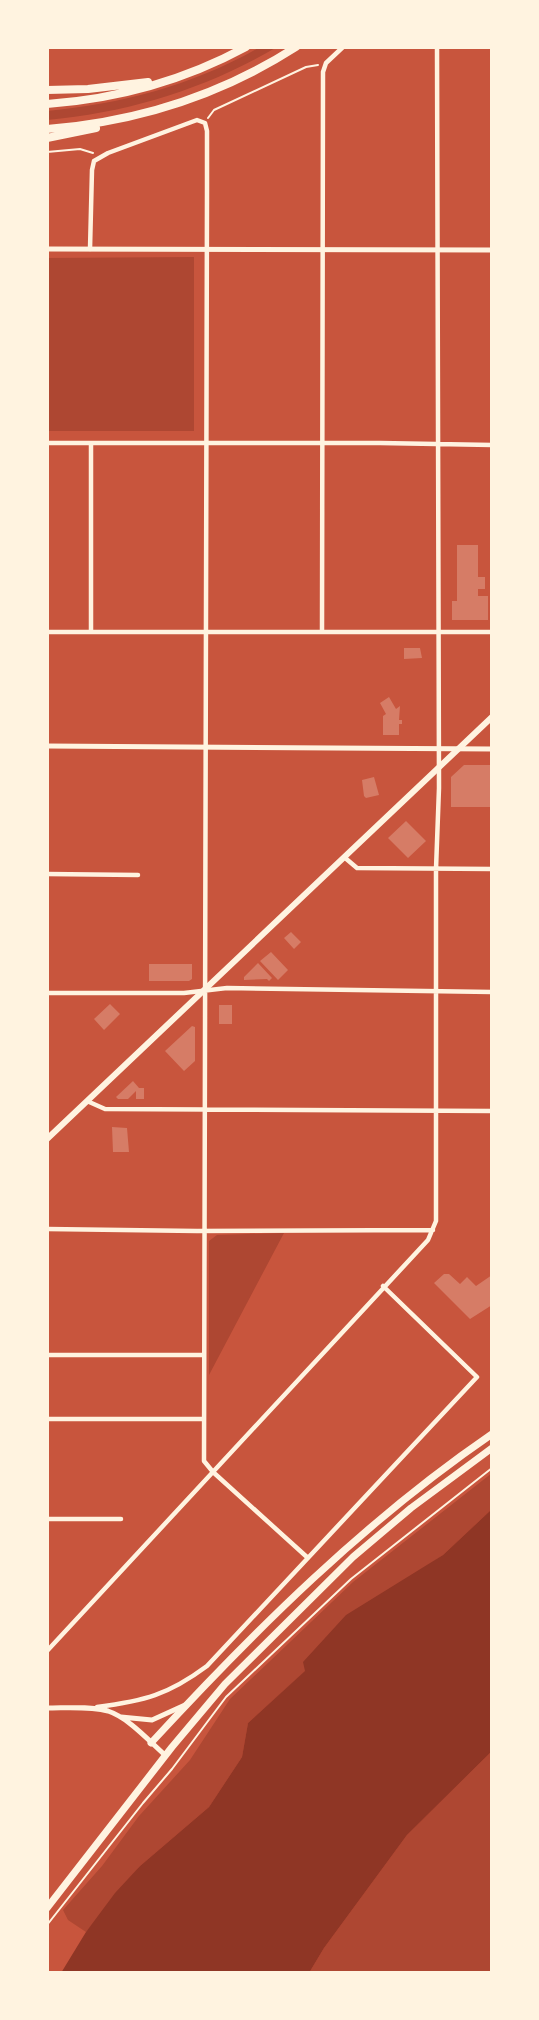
<svg xmlns="http://www.w3.org/2000/svg" width="539" height="2020" font-family="Spectral,serif">
	<rect width="100%" height="100%" fill="#c8553d"/>
	<path fill="#ae4732" d="M 260,47 L 277,47 C 205,89 130,112 47,120 L 47,111 C 122,104 194,85 260,47 Z
		M 194,257 L 194,431 L 47,431 L 47,258 Z
		M 284,1233 L 209,1375 L 209,1241 L 217,1235 Z
		M 492,1473 L 492,1509 L 443,1555 L 410,1577 L 248,1723 L 242,1757 L 209,1807 L 140,1866 L 86,1932 L 68,1920 L 63,1910 L 102,1866 L 139,1816 L 190,1760 L 230,1699 L 353,1582 Z
		M 492,1751 L 492,1973 L 309,1973 L 324,1948 L 407,1835 Z"/>
	<path fill="#8f3625" d="M 492,1509 L 492,1751 L 407,1835 L 324,1948 L 309,1973 L 61,1973 L 86,1932 L 115,1893 L 140,1866 L 209,1807 L 242,1757 L 248,1723 L 305,1671 L 303,1662 L 346,1615 L 443,1555 Z"/>
	<path fill="#d67c66" d="M 457,545 L 478,545 L 478,577 L 485,577 L 485,589 L 478,589 L 478,596 L 488,596 L 488,620 L 452,620 L 452,601 L 457,601 Z
		M 404,648 L 420,648 L 422,658 L 404,659 Z
		M 389,697 L 396,709 L 400,706 L 399,720 L 402,720 L 402,724 L 399,724 L 399,735 L 383,735 L 383,716 L 386,714 L 380,703 Z
		M 464,765 L 492,765 L 492,807 L 451,807 L 451,777 Z
		M 374,777 L 379,795 L 366,798 L 364,796 L 362,780 Z
		M 406,821 L 426,841 L 408,858 L 388,838 Z
		M 291,932 L 301,942 L 294,949 L 284,938 Z
		M 271,952 L 288,970 L 278,980 L 260,961 Z
		M 258,963 L 272,978 L 269,981 L 267,979 L 244,980 L 244,977 Z
		M 149,964 L 192,964 L 192,979 L 189,981 L 149,981 Z
		M 110,1004 L 120,1014 L 104,1030 L 94,1019 Z
		M 219,1005 L 232,1005 L 232,1024 L 219,1024 Z
		M 192,1026 L 195,1027 L 195,1061 L 184,1071 L 165,1051 Z
		M 133,1081 L 139,1088 L 144,1088 L 144,1099 L 136,1099 L 136,1091 L 128,1099 L 118,1099 L 116,1097 Z
		M 112,1127 L 127,1128 L 129,1152 L 113,1152 Z
		M 444,1274 L 449,1274 L 460,1284 L 467,1277 L 476,1286 L 492,1275 L 492,1305 L 470,1319 L 434,1283 Z"/>
	<g fill="none" stroke-linecap="round" stroke-linejoin="round">
		<path stroke="#fff3e0" stroke-width="2" d="M 208,118 L 214,110 L 306,67 L 318,65
			M 47,152 L 80,149 L 93,153
			M 47,1925 L 143,1803 L 172,1769 L 226,1697 L 351,1579 L 492,1468"/>
		<path stroke="#fff3e0" stroke-width="4.5" d="M 90,249 L 92,170 L 94,161 L 108,153 L 197,120 L 205,123 L 207,131 L 207,188 L 204,1461 L 213,1472 L 308,1558
			M 47,443 L 380,443 L 492,445
			M 91,443 L 91,631
			M 322,631 L 323,72 L 326,63 L 343,47
			M 47,632 L 492,632
			M 344,857 L 357,868 L 492,869
			M 47,874 L 138,875
			M 47,993 L 184,993 L 227,988 L 492,992
			M 87,1101 L 105,1109 L 492,1111
			M 47,1229 L 197,1231 L 433,1230
			M 47,1355 L 204,1355
			M 47,1419 L 204,1419
			M 47,1519 L 121,1519
			M 47,1651 L 428,1240 L 436,1221 L 436,869 L 439,788 L 437,47
			M 97,1707 C 144,1701 168,1695 207,1666 L 477,1377 L 383,1286"/>
		<path stroke="#fff3e0" stroke-width="5" d="M 47,249 L 492,250
			M 47,746 L 492,749
			M 47,1708 C 67,1708 89,1706 108,1711 C 129,1718 149,1741 165,1755
			M 121,1717 L 152,1720 L 185,1705"/>
		<path stroke="#fff3e0" stroke-width="6" d="M 47,1139 L 492,717"/>
		<path stroke="#fff3e0" stroke-width="7" d="M 151,1743 C 255,1630 365,1521 492,1434
			M 47,1908 L 172,1747 L 225,1684 L 353,1557 L 411,1508 L 492,1448"/>
		<path stroke="#fff3e0" stroke-width="8" d="M 47,90 L 88,89 L 148,82
			M 47,104 C 117,99 185,80 246,47
			M 47,129 C 135,122 221,95 296,47
			M 47,138 L 96,128"/>
	</g>
	<rect width="539" height="2020" fill="none" stroke="#fff3e0" stroke-width="98"/>
</svg>
